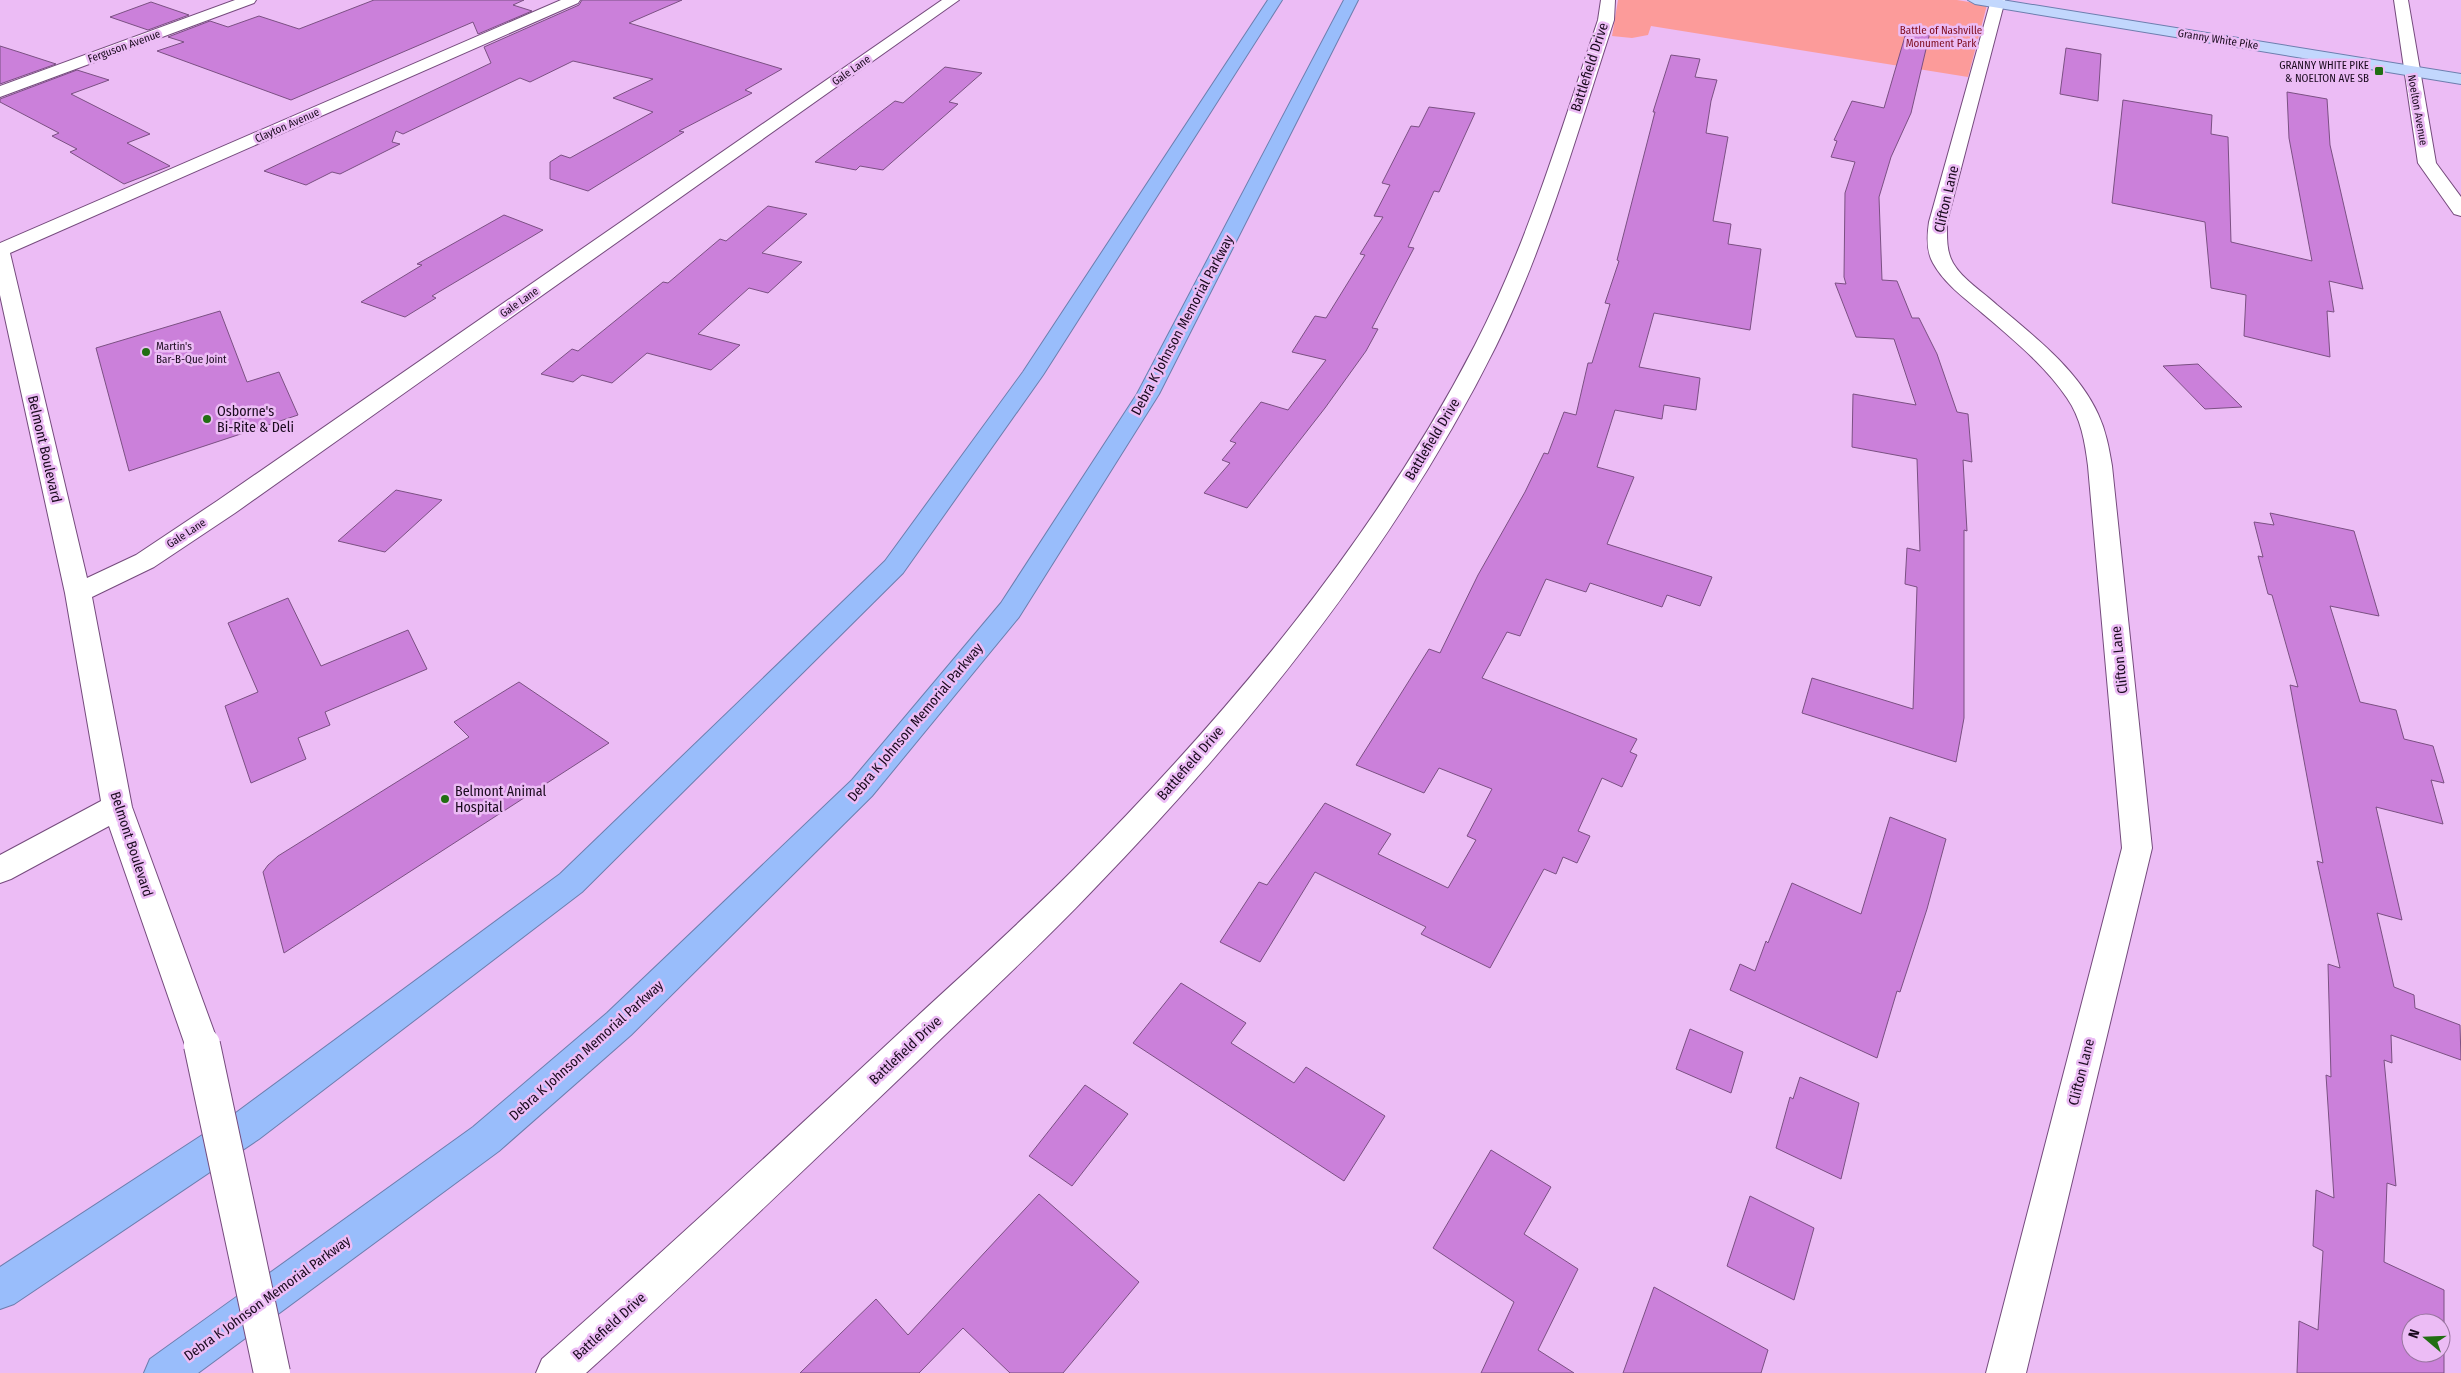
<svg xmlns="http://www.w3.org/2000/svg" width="2461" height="1373" font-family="'Fira Sans Condensed',sans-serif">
	<rect width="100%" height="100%" fill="#ecbcf5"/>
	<path fill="#fc9b9a" d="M 1618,0 L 1957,0 L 1987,5 L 1968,77 L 1651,26 L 1648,35 L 1632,38 L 1612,36 Z"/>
	<path fill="#cb80da" stroke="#7b5083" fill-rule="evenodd" d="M 374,0 L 524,0 L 513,5 L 532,11 L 478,34 L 473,22 L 291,100 L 157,51 L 184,42 L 168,37 L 210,21 L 228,27 L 259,16 L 299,29 Z
		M 582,0 L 682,0 L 629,23 L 782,69 L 745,90 L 752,93 L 679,131 L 684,132 L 588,191 L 550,179 L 550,162 L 561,155 L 570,158 L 653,112 L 613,98 L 653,79 L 573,61 L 530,82 L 520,78 L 403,134 L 396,131 L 392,142 L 400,144 L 340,174 L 332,172 L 306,185 L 264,171 L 491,63 L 484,47 L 579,5 Z
		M 151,2 L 189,15 L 148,30 L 110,17 Z
		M 1908,26 L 1930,32 L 1911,113 L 1891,157 L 1879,197 L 1882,280 L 1897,281 L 1912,318 L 1919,318 L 1937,354 L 1957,412 L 1968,414 L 1972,462 L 1963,460 L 1967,531 L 1964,530 L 1964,718 L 1956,762 L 1802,713 L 1812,678 L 1913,709 L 1917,587 L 1905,584 L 1907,548 L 1920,551 L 1917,459 L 1852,447 L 1853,394 L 1916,405 L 1894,339 L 1856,337 L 1835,283 L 1846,284 L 1844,277 L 1845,193 L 1855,162 L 1831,157 L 1837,141 L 1834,140 L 1852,101 L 1884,108 Z
		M 0,46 L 19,52 L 56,64 L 0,84 Z
		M 2066,48 L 2101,54 L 2098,101 L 2060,94 Z
		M 1671,55 L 1700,59 L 1695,77 L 1717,80 L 1711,101 L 1706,133 L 1728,137 L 1713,221 L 1731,224 L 1728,244 L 1761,249 L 1750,330 L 1654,313 L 1639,367 L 1700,378 L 1696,410 L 1664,405 L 1662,419 L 1615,410 L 1597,467 L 1634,477 L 1607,544 L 1712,577 L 1700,606 L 1667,595 L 1662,607 L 1590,583 L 1586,592 L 1546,579 L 1520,636 L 1507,632 L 1482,678 L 1637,739 L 1630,752 L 1637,755 L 1622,787 L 1602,778 L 1578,831 L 1590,836 L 1577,863 L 1563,857 L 1556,874 L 1544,869 L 1490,968 L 1421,934 L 1426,927 L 1315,872 L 1260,962 L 1220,942 L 1259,882 L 1267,885 L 1325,803 L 1391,834 L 1378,854 L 1448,888 L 1476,840 L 1467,836 L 1492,789 L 1439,768 L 1424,793 L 1356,765 L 1429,649 L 1440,653 L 1478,575 L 1525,492 L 1544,453 L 1548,454 L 1564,412 L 1576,415 L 1588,363 L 1592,363 L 1610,304 L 1605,303 L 1619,261 L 1617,260 L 1655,112 L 1653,112 Z
		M 945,67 L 982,73 L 949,102 L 958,104 L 883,170 L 860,166 L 856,170 L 815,162 L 895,101 L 903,103 Z
		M 77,70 L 109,80 L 71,94 L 150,134 L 127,143 L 170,166 L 124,184 L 70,152 L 77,149 L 52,136 L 59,133 L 0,102 L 0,99 Z
		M 2287,92 L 2327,99 L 2330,145 L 2363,289 L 2329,281 L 2334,312 L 2327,311 L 2330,357 L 2244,336 L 2246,295 L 2211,288 L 2205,222 L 2112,203 L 2123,100 L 2212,115 L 2211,134 L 2228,137 L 2231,242 L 2312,261 L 2289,138 Z
		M 1429,107 L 1475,113 L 1439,192 L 1434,191 L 1408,247 L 1414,248 L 1372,328 L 1378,329 L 1366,351 L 1325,408 L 1247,508 L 1204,493 L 1230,463 L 1222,460 L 1236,443 L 1230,441 L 1261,402 L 1288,410 L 1326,360 L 1292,352 L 1315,316 L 1326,318 L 1365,255 L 1360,254 L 1383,217 L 1374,216 L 1390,185 L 1382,183 L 1411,126 L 1419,127 Z
		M 768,206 L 807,214 L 762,253 L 802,262 L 768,293 L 749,288 L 698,334 L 740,345 L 711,370 L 647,353 L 612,383 L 582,375 L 573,382 L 541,374 L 572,349 L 578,351 L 663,282 L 668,283 L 720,239 L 726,241 Z
		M 504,215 L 543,230 L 432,296 L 436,298 L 405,317 L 361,302 L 422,265 L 417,264 Z
		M 220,311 L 247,382 L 279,372 L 298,415 L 129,471 L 96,348 Z
		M 2198,364 L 2242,407 L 2205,409 L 2163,366 Z
		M 396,490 L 442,500 L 385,552 L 338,541 Z
		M 2270,513 L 2354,531 L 2379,616 L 2330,606 L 2360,702 L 2396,710 L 2404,739 L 2433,746 L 2444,783 L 2431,780 L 2443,824 L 2376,807 L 2402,920 L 2377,913 L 2394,987 L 2414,995 L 2415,1008 L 2460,1025 L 2461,1060 L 2391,1035 L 2392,1063 L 2384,1060 L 2396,1186 L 2387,1183 L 2384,1262 L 2444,1290 L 2444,1373 L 2297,1373 L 2299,1321 L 2318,1330 L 2323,1251 L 2313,1246 L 2316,1190 L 2334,1198 L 2326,1075 L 2331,1077 L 2328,964 L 2340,968 L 2317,861 L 2323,863 L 2290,685 L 2298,687 L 2272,595 L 2268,594 L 2258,556 L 2263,557 L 2254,522 L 2274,525 ZM 2411,1323 L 2441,1323 L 2441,1353 L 2411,1353 Z
		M 288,598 L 321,666 L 408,630 L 427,669 L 325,712 L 330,725 L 298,738 L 306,759 L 251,783 L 225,706 L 258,692 L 228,623 Z
		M 519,682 L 609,743 L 284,953 L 263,872 L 268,865 L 278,856 L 469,737 L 454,722 Z
		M 1890,817 L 1946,839 L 1927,909 L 1900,992 L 1897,991 L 1877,1058 L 1730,990 L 1740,964 L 1755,971 L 1766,941 L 1768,943 L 1792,883 L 1861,914 Z
		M 1181,983 L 1246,1023 L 1231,1043 L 1294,1083 L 1306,1067 L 1385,1116 L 1344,1181 L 1133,1043 Z
		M 1690,1029 L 1743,1052 L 1731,1093 L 1676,1069 Z
		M 1800,1077 L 1859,1103 L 1841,1179 L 1776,1148 L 1790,1097 L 1793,1099 Z
		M 1085,1085 L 1128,1114 L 1072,1186 L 1029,1156 Z
		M 1491,1150 L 1551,1187 L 1524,1234 L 1578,1269 L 1538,1350 L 1574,1373 L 1481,1373 L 1514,1302 L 1433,1248 Z
		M 1039,1194 L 1139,1282 L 1063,1373 L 1010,1373 L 963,1328 L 919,1373 L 800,1373 L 876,1299 L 908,1335 Z
		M 1750,1196 L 1814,1228 L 1794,1300 L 1727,1266 Z
		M 1654,1287 L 1768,1350 L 1761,1373 L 1623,1373 Z"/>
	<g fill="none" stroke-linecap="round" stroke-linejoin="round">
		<g stroke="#754b7d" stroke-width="2">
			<path id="minor" d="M 235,0 L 256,0 L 254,3 L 0,97 L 0,86 Z
				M 561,0 L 580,0 L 578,3 L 10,253 L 87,578 L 136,555 L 217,501 L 942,0 L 959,0 L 235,513 L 154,567 L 92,597 L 132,807 L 219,1045 L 214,1056 L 202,1061 L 190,1056 L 185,1045 L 109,826 L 11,879 L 0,883 L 0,855 L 101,801 L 65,593 L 0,295 L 0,243 Z
				M 1601,0 L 1615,0 L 1614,20 C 1578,130 1547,242 1496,346 C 1396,547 1250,728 1095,888 C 1039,947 979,1002 921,1058 C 810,1164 700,1270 586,1373 L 536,1373 L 542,1359 C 662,1253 779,1145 896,1036 C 955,981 1016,927 1074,869 C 1228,714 1374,541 1475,345 C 1528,242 1561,130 1598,20 Z
				M 1991,0 L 2005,0 L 1947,222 C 1947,236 1946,251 1953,263 C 1963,280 1983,292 1997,305 C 2034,336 2078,370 2098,414 C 2106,431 2109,448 2112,466 L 2152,848 L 2026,1373 L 1986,1373 L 2122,848 L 2088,466 C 2085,442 2081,418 2067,398 C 2045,365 2010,337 1981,312 C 1963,297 1944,283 1933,263 C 1926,251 1927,236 1929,222 Z
				M 2394,0 L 2408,0 L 2436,163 L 2461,197 L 2461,216 L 2454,214 L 2418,163 Z"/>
		</g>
		<g stroke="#6d7eae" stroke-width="2">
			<path id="major" d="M 1968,0 L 2002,0 L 2461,74 L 2461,84 L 1975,4 Z"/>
		</g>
		<g stroke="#6d7eae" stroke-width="2">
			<path id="highway" d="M 1268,0 L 1282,0 L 1043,375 L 903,573 L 582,892 L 259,1139 L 14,1304 L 0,1309 L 0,1267 L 233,1115 L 560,874 L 885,561 L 1023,372 Z
				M 1344,0 L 1358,0 L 1159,394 L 1019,617 L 872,796 L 631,1035 L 499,1151 L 198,1373 L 144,1373 L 150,1359 L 473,1127 L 607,1013 L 852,780 L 1001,603 L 1137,394 Z"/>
		</g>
		<use href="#minor" fill="#fff" fill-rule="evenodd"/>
		<use href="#major" fill="#c2d7fd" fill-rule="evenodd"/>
		<use href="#highway" fill="#99bdfb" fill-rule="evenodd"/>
		<g stroke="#754b7d" stroke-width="38" stroke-linecap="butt">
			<path id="minor-bridge" d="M 202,1045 L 272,1373"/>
		</g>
		<use href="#minor-bridge" stroke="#fff" stroke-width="36"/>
	</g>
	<g fill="#216e12" stroke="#ecbcf5" stroke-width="2">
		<rect x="2374" y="66" width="10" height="10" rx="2.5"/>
		<circle cx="146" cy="352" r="5"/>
		<circle cx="207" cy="419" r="5"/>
		<circle cx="445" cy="799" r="5"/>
	</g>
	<g text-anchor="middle" stroke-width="5" stroke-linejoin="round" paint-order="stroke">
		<g font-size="11" fill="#7e0d1e" stroke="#ecbcf5">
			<text x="1941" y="34">Battle of Nashville<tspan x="1941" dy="13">Monument Park</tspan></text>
		</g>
		<g font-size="11" fill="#1a0a1e" stroke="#ecbcf5">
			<text transform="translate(2218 39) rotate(9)" y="4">Granny White Pike</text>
			<text transform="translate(124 46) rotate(-20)" y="4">Ferguson Avenue</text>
			<text transform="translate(851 70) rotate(-35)" y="4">Gale Lane</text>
			<text transform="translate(2418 110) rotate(80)" y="4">Noelton Avenue</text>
			<text transform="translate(287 125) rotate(-24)" y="4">Clayton Avenue</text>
			<text transform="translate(519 302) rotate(-35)" y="4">Gale Lane</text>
			<text transform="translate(186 533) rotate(-33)" y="4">Gale Lane</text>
		</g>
		<g font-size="11" fill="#1a0a1e" stroke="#ecbcf5" text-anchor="end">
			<text x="2369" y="69">GRANNY WHITE PIKE<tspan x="2369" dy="13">&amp; NOELTON AVE SB</tspan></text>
			<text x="156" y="350" text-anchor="start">Martin's<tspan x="156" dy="13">Bar-B-Que Joint</tspan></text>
		</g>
		<g font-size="14" fill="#1a0a1e" stroke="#ecbcf5">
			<text transform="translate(1589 67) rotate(-72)" y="5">Battlefield Drive</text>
			<text transform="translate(1946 199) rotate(-77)" y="5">Clifton Lane</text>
			<text transform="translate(1182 325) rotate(-62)" y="5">Debra K Johnson Memorial Parkway</text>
			<text transform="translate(1432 439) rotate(-59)" y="5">Battlefield Drive</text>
			<text transform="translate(45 449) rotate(77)" y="5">Belmont Boulevard</text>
			<text transform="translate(2119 660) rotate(-96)" y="5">Clifton Lane</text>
			<text transform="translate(915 722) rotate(-50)" y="5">Debra K Johnson Memorial Parkway</text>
			<text transform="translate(1190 763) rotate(-49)" y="5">Battlefield Drive</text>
			<text transform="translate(132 844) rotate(72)" y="5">Belmont Boulevard</text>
			<text transform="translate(586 1050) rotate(-42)" y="5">Debra K Johnson Memorial Parkway</text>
			<text transform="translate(905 1050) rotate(-43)" y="5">Battlefield Drive</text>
			<text transform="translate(2081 1072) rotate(-76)" y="5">Clifton Lane</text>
			<text transform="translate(267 1298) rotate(-36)" y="5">Debra K Johnson Memorial Parkway</text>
			<text transform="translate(609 1326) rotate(-42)" y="5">Battlefield Drive</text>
		</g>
		<g font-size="14" fill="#1a0a1e" stroke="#ecbcf5" text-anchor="start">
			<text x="217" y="416">Osborne's<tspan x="217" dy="16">Bi-Rite &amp; Deli</tspan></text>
			<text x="455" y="796">Belmont Animal<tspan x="455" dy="16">Hospital</tspan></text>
		</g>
	</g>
	<g transform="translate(2426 1338) rotate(289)"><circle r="24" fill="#ecbcf5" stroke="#98759f"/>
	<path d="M0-4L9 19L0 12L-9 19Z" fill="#216e12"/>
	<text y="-8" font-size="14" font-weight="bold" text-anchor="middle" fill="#1a0a1e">N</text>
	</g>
</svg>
